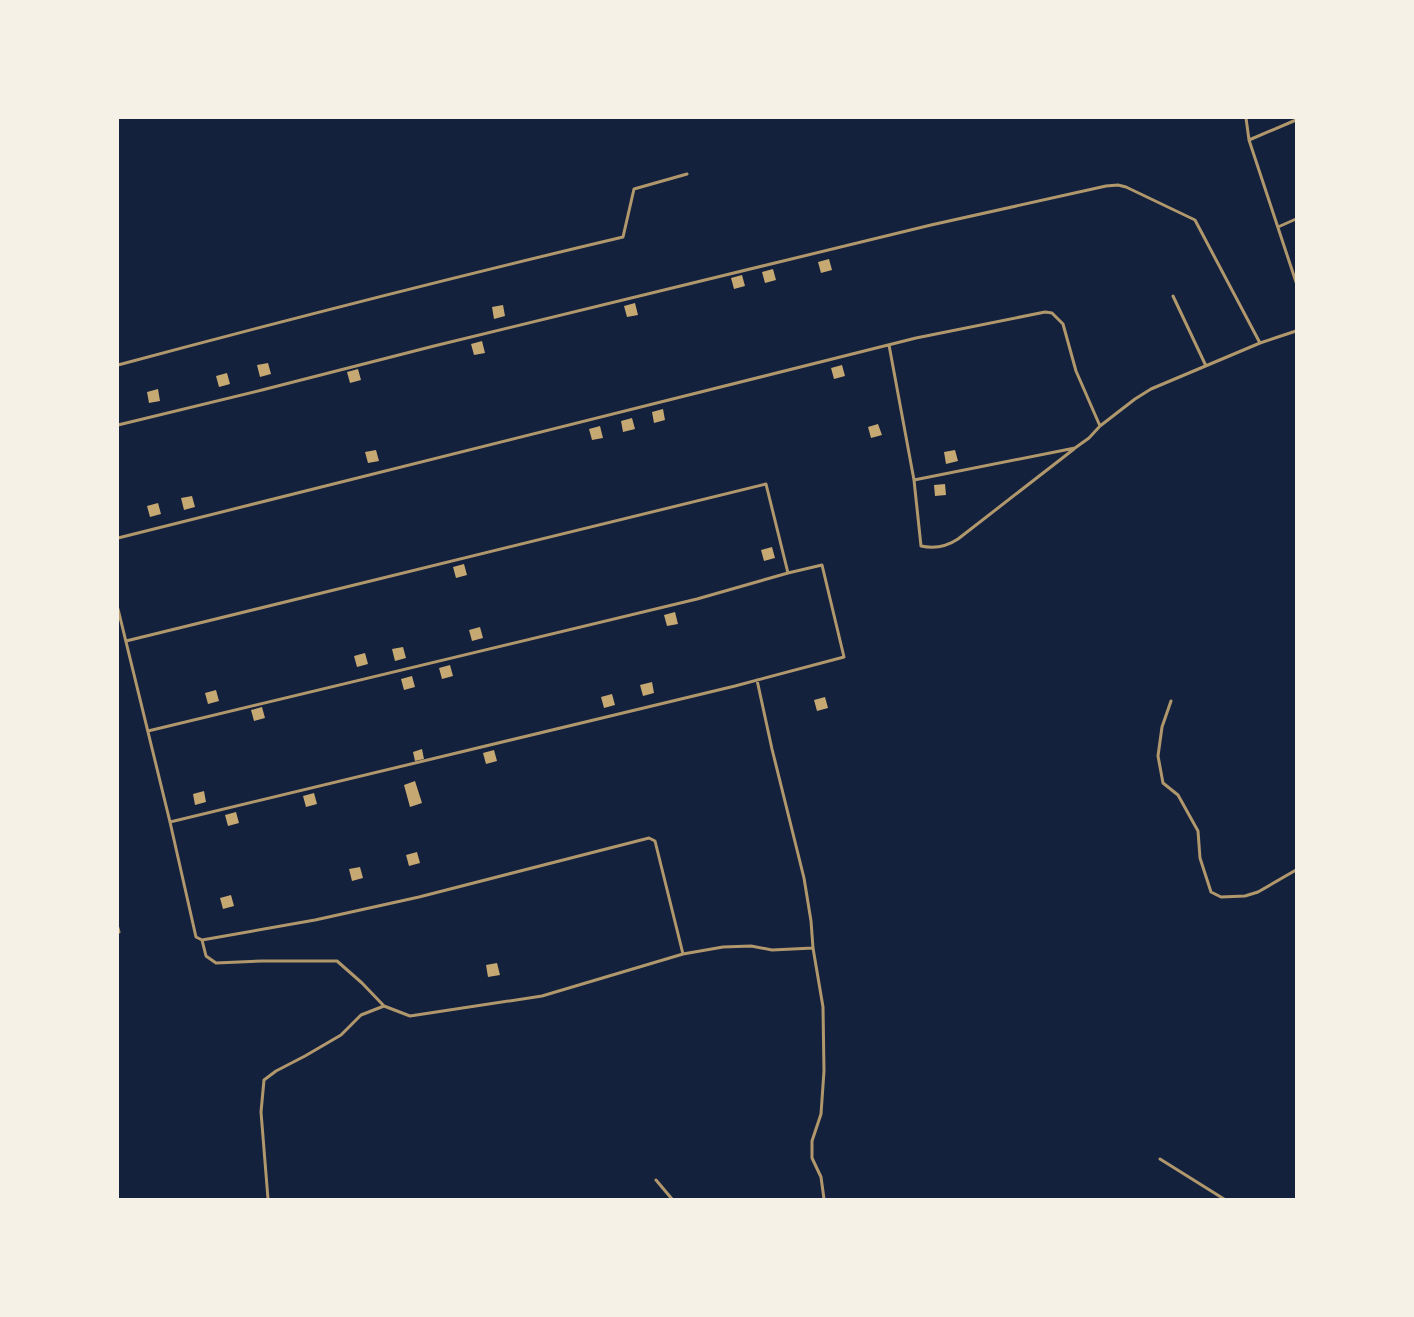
<svg xmlns="http://www.w3.org/2000/svg" width="1414" height="1317" font-family="'Golos Text',sans-serif">
	<rect width="100%" height="100%" fill="#14213d"/>
	<path fill="#c6a872" d="M 829,259 L 832,270 L 821,273 L 818,262 Z
		M 773,269 L 776,280 L 765,283 L 762,272 Z
		M 742,275 L 745,286 L 734,289 L 731,278 Z
		M 635,303 L 638,315 L 627,317 L 624,306 Z
		M 503,305 L 505,316 L 494,319 L 492,307 Z
		M 482,341 L 485,353 L 474,355 L 471,344 Z
		M 268,363 L 271,374 L 260,377 L 257,365 Z
		M 842,365 L 845,376 L 834,379 L 831,368 Z
		M 358,369 L 361,380 L 350,383 L 347,372 Z
		M 227,373 L 230,384 L 219,387 L 216,376 Z
		M 158,389 L 160,401 L 149,403 L 147,392 Z
		M 663,409 L 665,420 L 654,423 L 652,412 Z
		M 632,418 L 635,429 L 623,432 L 621,421 Z
		M 878,424 L 882,435 L 871,438 L 868,427 Z
		M 600,426 L 603,438 L 592,440 L 589,429 Z
		M 376,450 L 379,461 L 368,463 L 365,452 Z
		M 955,450 L 958,461 L 946,464 L 944,452 Z
		M 945,484 L 946,495 L 935,496 L 934,485 Z
		M 192,496 L 195,507 L 184,510 L 181,498 Z
		M 158,503 L 161,514 L 150,517 L 147,506 Z
		M 772,547 L 775,558 L 764,561 L 761,550 Z
		M 464,564 L 467,575 L 456,578 L 453,567 Z
		M 675,612 L 678,624 L 667,626 L 664,615 Z
		M 480,627 L 483,638 L 472,641 L 469,630 Z
		M 403,647 L 406,658 L 395,661 L 392,649 Z
		M 365,653 L 368,664 L 357,667 L 354,656 Z
		M 450,665 L 453,676 L 442,679 L 439,668 Z
		M 412,676 L 415,687 L 404,690 L 401,679 Z
		M 652,682 L 654,693 L 643,696 L 640,685 Z
		M 216,690 L 219,701 L 208,704 L 205,693 Z
		M 612,694 L 615,705 L 604,708 L 601,697 Z
		M 825,697 L 828,708 L 817,711 L 814,700 Z
		M 262,707 L 265,718 L 254,721 L 251,710 Z
		M 422,749 L 424,759 L 415,761 L 413,752 Z
		M 494,750 L 497,761 L 486,764 L 483,753 Z
		M 415,781 L 422,803 L 410,807 L 404,785 Z
		M 204,791 L 206,802 L 195,805 L 193,794 Z
		M 314,793 L 317,804 L 306,807 L 303,796 Z
		M 236,812 L 239,823 L 228,826 L 225,815 Z
		M 417,852 L 420,863 L 409,866 L 406,855 Z
		M 360,867 L 363,878 L 352,881 L 349,869 Z
		M 231,895 L 234,906 L 223,909 L 220,898 Z
		M 497,963 L 500,975 L 488,977 L 486,965 Z"/>
	<g fill="none" stroke-linecap="round" stroke-linejoin="round">
		<path stroke="#b1986c" stroke-width="3" d="M 1246,118 L 1249,140 L 1296,282
			M 1249,140 L 1296,120
			M 1278,227 L 1296,219
			M 1173,296 L 1206,366
			M 889,345 L 914,480 L 1075,448 L 1089,438 L 1100,426 L 1135,399 L 1151,389 L 1260,343 L 1296,331
			M 118,365 C 286,320 454,277 623,237 L 634,189 L 687,174
			M 118,425 L 262,390 L 434,346 L 931,225 L 1106,186 L 1118,185 L 1126,187 L 1195,220 L 1260,343
			M 914,480 L 921,546 C 935,549 946,547 958,539 L 1074,449
			M 118,538 L 916,338 L 1045,312 L 1052,313 L 1063,324 L 1076,371 L 1100,426
			M 118,609 L 170,822 L 196,937 L 202,940 L 315,920 L 419,897 L 649,838 L 655,841 L 683,954
			M 126,641 L 766,484 L 788,573
			M 757,680 L 772,749 L 804,878 L 811,921 L 813,948 L 823,1007 L 824,1071 L 821,1114 L 812,1141 L 812,1158 L 821,1177 L 824,1199
			M 1171,701 L 1162,727 L 1158,756 L 1163,783 L 1178,795 L 1198,831 L 1200,858 L 1211,892 L 1221,897 L 1245,896 L 1258,892 L 1296,870
			M 148,731 L 697,599 L 788,573 L 822,565 L 844,657 L 735,686 L 170,822
			M 118,928 L 119,932
			M 202,940 L 206,956 L 216,963 L 262,961 L 337,961 L 362,983 L 384,1006 L 410,1016 L 542,996 L 683,954 L 723,947 L 751,946 L 772,950 L 813,948
			M 1160,1159 L 1224,1199
			M 656,1180 L 672,1199
			M 268,1199 L 261,1112 L 264,1080 L 276,1071 L 305,1056 L 341,1035 L 361,1015 L 384,1006"/>
	</g>
	<rect width="1414" height="1317" fill="none" stroke="#f6f1e7" stroke-width="238"/>
</svg>
